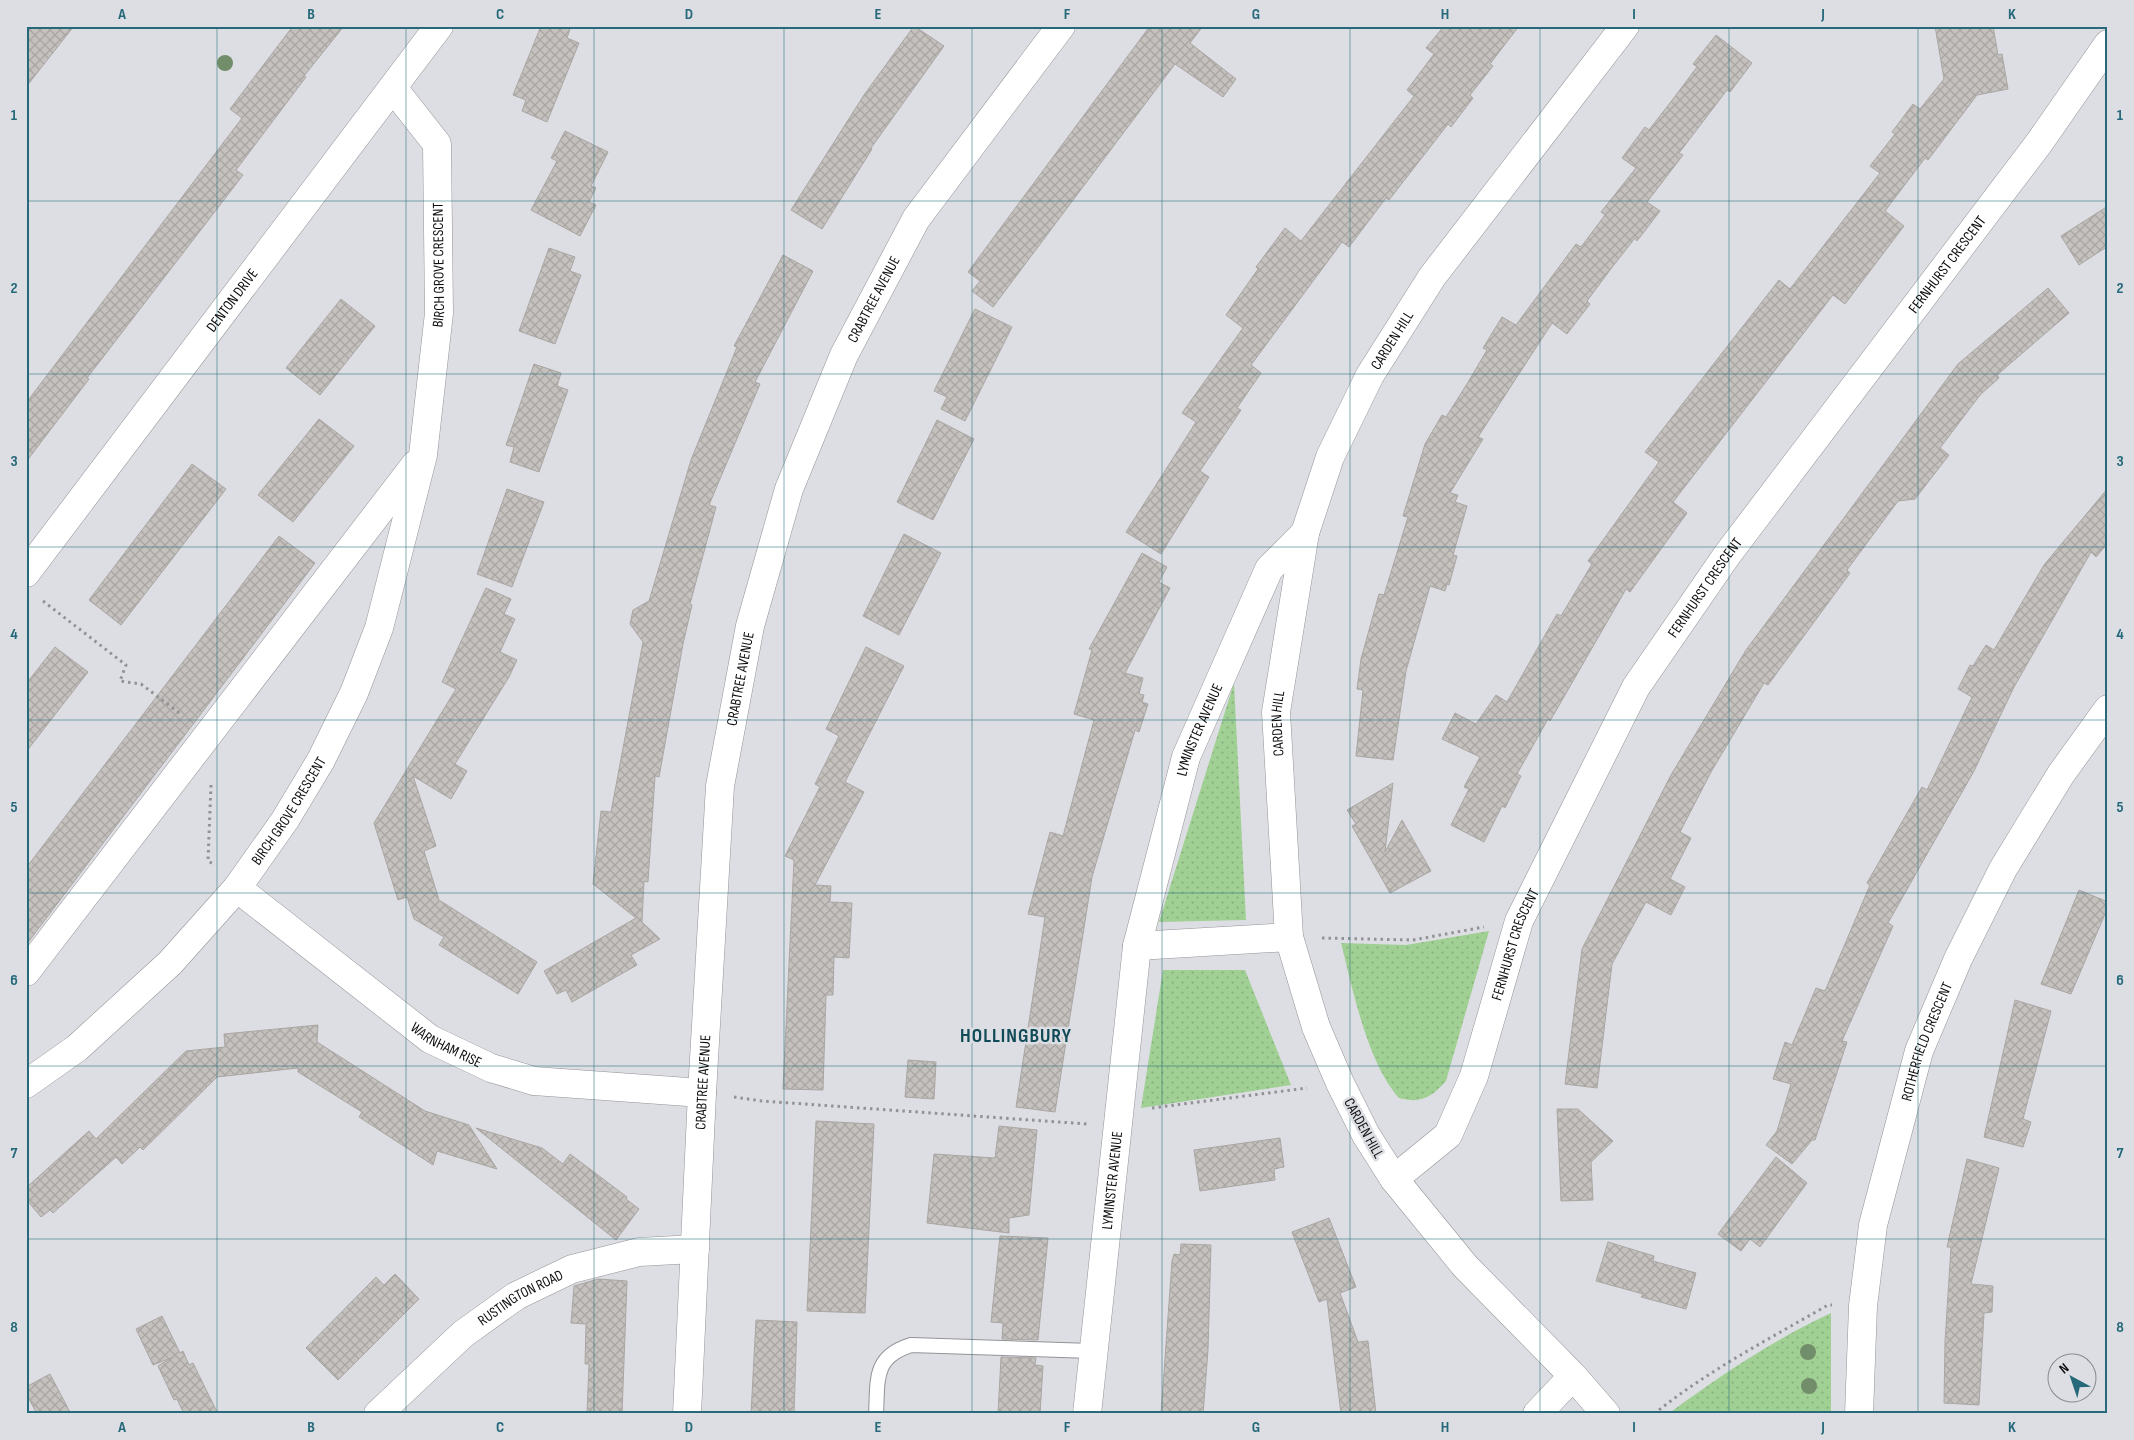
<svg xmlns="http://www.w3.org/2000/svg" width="2134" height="1440" font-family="'Sofia Sans Condensed',sans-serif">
	<defs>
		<pattern id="grass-dots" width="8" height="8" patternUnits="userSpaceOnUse" patternTransform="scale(1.25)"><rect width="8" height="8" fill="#a1d094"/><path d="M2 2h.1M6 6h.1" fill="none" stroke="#89b17e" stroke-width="1.8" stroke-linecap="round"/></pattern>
		<pattern id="building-cross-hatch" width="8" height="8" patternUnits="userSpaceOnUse" patternTransform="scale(1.25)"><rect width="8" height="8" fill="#c5c1be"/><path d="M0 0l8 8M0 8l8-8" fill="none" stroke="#a8a5a2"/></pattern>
	</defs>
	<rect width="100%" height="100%" fill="#dddee3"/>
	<path fill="url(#grass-dots)" d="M 1234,683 L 1246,920 L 1159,922 Z
		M 1489,931 L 1446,1081 C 1432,1097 1421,1104 1399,1098 C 1367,1062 1353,990 1341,943 L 1406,945 Z
		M 1163,970 L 1245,970 L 1291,1085 L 1141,1108 Z
		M 1831,1313 L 1831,1414 L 1668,1414 C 1720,1376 1773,1340 1831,1313 Z"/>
	<path fill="url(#building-cross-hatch)" stroke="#aaa6a4" d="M 26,26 L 74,26 L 26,87 Z
		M 293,26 L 344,26 L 304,76 L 306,77 L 236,170 L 243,175 L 87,378 L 89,379 L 26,462 L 26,403 L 242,118 L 230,109 Z
		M 541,26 L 571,26 L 567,38 L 579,43 L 547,122 L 522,111 L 526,100 L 513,95 Z
		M 914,26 L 944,46 L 871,148 L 872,149 L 822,229 L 791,210 L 864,95 Z
		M 1150,26 L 1203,26 L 1190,43 L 1236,79 L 1223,97 L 1175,64 L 993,307 L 972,291 L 980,281 L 968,272 Z
		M 1444,26 L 1519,26 L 1490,64 L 1493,66 L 1470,95 L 1473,98 L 1451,127 L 1448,124 L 1389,200 L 1386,198 L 1349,247 L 1342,242 L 1251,365 L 1261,373 L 1237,408 L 1241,410 L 1200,471 L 1209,477 L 1161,554 L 1126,532 L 1196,422 L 1182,413 L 1243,328 L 1226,315 L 1258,269 L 1256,267 L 1285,228 L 1301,241 L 1414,96 L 1407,90 L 1434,54 L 1426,48 Z
		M 1935,26 L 1993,26 L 1998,55 L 2002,54 L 2008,89 L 1977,95 L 1928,160 L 1925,158 L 1885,211 L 1904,226 L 1845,304 L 1833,295 L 1673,502 L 1687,513 L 1630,592 L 1626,589 L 1550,721 L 1548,719 L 1517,774 L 1521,776 L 1505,808 L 1502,806 L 1484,842 L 1451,825 L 1469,789 L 1464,787 L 1480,757 L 1442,739 L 1455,713 L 1476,724 L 1496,695 L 1507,702 L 1557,614 L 1561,616 L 1592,564 L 1588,561 L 1659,462 L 1645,452 L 1779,280 L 1790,289 L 1880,173 L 1870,166 L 1895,134 L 1892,132 L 1913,104 L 1920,109 L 1944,79 Z
		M 1716,35 L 1752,63 L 1730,92 L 1727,90 L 1679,153 L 1683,155 L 1647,202 L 1660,211 L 1637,241 L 1635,238 L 1610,270 L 1587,301 L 1590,304 L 1567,334 L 1552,323 L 1478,437 L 1483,439 L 1450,493 L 1458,495 L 1455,502 L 1467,506 L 1453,555 L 1457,556 L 1449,585 L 1447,584 L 1445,591 L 1430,586 L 1406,671 L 1393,760 L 1356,756 L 1363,690 L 1357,689 L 1361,659 L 1379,594 L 1384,595 L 1408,517 L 1403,516 L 1425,444 L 1442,415 L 1446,417 L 1467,384 L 1487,350 L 1483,348 L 1502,317 L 1516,325 L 1576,244 L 1581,247 L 1605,215 L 1601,212 L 1636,168 L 1622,158 L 1645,127 L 1649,130 L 1673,99 L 1697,67 L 1693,64 Z
		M 565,131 L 608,152 L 591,186 L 596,188 L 589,202 L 596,205 L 580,236 L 531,210 L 557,161 L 551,158 Z
		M 2108,206 L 2108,246 L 2079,265 L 2061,236 Z
		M 549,248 L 575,257 L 570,271 L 581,275 L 555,344 L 519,331 Z
		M 783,255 L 813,271 L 755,382 L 760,384 L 709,505 L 716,507 L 690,604 L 692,605 L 683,644 L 659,777 L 655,776 L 648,882 L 644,881 L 642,922 L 660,939 L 631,955 L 637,965 L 572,1002 L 566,990 L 557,994 L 544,971 L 636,918 L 593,884 L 601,811 L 611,812 L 643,642 L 630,624 L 633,610 L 649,601 L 691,460 L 737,347 L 734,346 Z
		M 2048,288 L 2069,313 L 1997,375 L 1999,378 L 1980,395 L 1940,448 L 1949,455 L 1915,499 L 1898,501 L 1847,570 L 1850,573 L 1768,685 L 1764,683 L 1711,772 L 1680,832 L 1691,838 L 1670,879 L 1685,887 L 1671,915 L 1646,902 L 1612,964 L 1597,1088 L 1565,1084 L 1582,949 L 1671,775 L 1746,650 L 1958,364 Z
		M 341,299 L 375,326 L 320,395 L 286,368 Z
		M 975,309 L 1012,327 L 965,421 L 941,409 L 947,397 L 934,391 Z
		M 534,364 L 561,373 L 557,386 L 568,390 L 539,472 L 510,462 L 514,447 L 506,445 Z
		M 319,419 L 354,446 L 293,522 L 258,495 Z
		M 937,420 L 974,439 L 933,520 L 897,502 Z
		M 192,464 L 226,489 L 121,625 L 89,600 Z
		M 2108,488 L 2108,543 L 2096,557 L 2091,552 L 2014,687 L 1974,771 L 1888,923 L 1893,926 L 1842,1041 L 1847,1042 L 1815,1140 L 1812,1140 L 1792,1164 L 1766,1145 L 1777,1131 L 1791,1084 L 1773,1079 L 1785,1042 L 1792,1045 L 1816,988 L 1825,991 L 1870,885 L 1867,883 L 1922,787 L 1927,790 L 1972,697 L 1958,689 L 1970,665 L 1973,666 L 1986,645 L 1994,650 L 2044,565 Z
		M 507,489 L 544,502 L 512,587 L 477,574 Z
		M 904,534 L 941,553 L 899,635 L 863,616 Z
		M 279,536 L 315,563 L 26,945 L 26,868 Z
		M 1142,553 L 1167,567 L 1159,582 L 1170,588 L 1125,673 L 1143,678 L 1139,694 L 1144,695 L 1142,702 L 1148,704 L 1139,732 L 1135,730 L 1092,877 L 1055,1112 L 1016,1107 L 1045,917 L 1028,914 L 1050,832 L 1063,836 L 1094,720 L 1074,714 L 1092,650 L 1089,649 Z
		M 486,588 L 511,599 L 504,614 L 515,619 L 500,652 L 517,660 L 509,677 L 455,764 L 467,771 L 451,799 L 413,776 L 436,846 L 424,851 L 439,900 L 537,962 L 518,994 L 439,945 L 444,937 L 414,919 L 407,897 L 398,900 L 374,823 L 456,689 L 442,682 Z
		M 55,647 L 88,672 L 26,752 L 26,684 Z
		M 866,647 L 904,666 L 845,782 L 864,792 L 815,885 L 831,886 L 830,902 L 852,903 L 849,958 L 834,957 L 833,995 L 826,995 L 823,1090 L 783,1089 L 794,860 L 785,856 L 820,787 L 815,784 L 839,736 L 826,729 Z
		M 1393,783 L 1385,852 L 1402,820 L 1431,871 L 1390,893 L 1352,826 L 1356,824 L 1347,810 Z
		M 2079,890 L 2108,902 L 2108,907 L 2071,994 L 2041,984 Z
		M 2015,1000 L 2051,1011 L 2023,1119 L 2031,1122 L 2023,1147 L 1984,1137 Z
		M 318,1025 L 317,1042 L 425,1111 L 469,1125 L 497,1169 L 437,1151 L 433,1165 L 359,1117 L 362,1112 L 298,1072 L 298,1068 L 217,1077 L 143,1150 L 140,1147 L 122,1164 L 116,1157 L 53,1213 L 50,1210 L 41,1217 L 26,1199 L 26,1188 L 89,1131 L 96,1139 L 186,1051 L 225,1047 L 224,1034 Z
		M 908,1060 L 936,1062 L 934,1099 L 905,1097 Z
		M 1557,1109 L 1578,1109 L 1613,1141 L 1591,1162 L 1593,1200 L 1561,1201 Z
		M 816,1121 L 874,1124 L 865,1313 L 807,1311 Z
		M 999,1126 L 1037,1130 L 1029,1215 L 1009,1218 L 1009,1233 L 927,1223 L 934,1154 L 995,1158 Z
		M 476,1128 L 542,1148 L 563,1164 L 570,1154 L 627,1197 L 626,1199 L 639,1209 L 616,1240 Z
		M 1280,1138 L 1284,1167 L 1274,1169 L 1275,1180 L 1200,1191 L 1194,1150 Z
		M 1776,1157 L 1807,1183 L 1760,1247 L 1750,1239 L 1741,1251 L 1718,1234 Z
		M 1967,1159 L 1999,1168 L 1971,1284 L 1993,1286 L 1992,1312 L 1984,1313 L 1979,1405 L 1944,1403 L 1945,1342 L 1951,1247 L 1947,1247 Z
		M 1329,1218 L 1356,1287 L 1340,1293 L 1358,1342 L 1368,1341 L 1376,1414 L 1341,1414 L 1327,1299 L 1319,1302 L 1292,1232 Z
		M 1000,1236 L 1048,1238 L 1038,1340 L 1002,1339 L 1003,1323 L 991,1322 Z
		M 1608,1242 L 1654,1256 L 1653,1261 L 1696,1273 L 1686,1309 L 1641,1297 L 1643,1294 L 1596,1281 Z
		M 1181,1244 L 1211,1245 L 1208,1350 L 1203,1414 L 1161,1414 L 1172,1261 L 1174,1254 L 1180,1255 Z
		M 395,1274 L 419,1299 L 338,1380 L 306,1348 L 376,1277 L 384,1285 Z
		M 598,1279 L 627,1281 L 622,1414 L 587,1414 L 589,1364 L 585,1364 L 586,1324 L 571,1323 L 574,1286 Z
		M 162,1316 L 180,1353 L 183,1351 L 189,1365 L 193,1363 L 218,1414 L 184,1414 L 177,1399 L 174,1400 L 158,1366 L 171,1358 L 153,1365 L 136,1329 Z
		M 756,1320 L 797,1322 L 794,1414 L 751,1414 Z
		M 1001,1357 L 1036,1358 L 1035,1365 L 1043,1366 L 1040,1414 L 998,1414 Z
		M 50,1374 L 71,1414 L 37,1414 L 26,1393 L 26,1387 Z"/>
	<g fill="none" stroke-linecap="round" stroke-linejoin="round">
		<g stroke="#939498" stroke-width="16">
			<path id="lane" d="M 876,1414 C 878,1379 873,1357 911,1345 L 1092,1351"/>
		</g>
		<g stroke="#939498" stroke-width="29">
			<g id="street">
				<path id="s1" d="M 26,573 L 439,26"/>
				<path id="s2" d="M 237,888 L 430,1039 L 491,1068 L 534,1081 L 702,1093"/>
				<path d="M 1137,946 L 1289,937"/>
				<path d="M 26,972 L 415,465"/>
				<path id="s3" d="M 26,1084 L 77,1048 L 170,963 L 237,888 L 285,820 L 321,760 L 354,693 L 379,628 L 423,455 L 439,313 L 437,144 L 393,88"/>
				<path id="s4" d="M 1394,1179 L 1448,1135 L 1474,1076 L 1519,921 L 1636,687 L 1727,555 L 2039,143 L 2108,44"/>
				<path id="s5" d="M 378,1414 L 463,1334 L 516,1296 L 572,1269 L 639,1252 L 695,1249"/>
				<path id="s6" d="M 687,1414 L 702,1093 L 720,786 L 750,626 L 789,489 L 844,355 L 916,219 L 1061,26"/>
				<path id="s7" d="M 1087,1414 L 1137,946 L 1186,757 L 1269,569 L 1305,533"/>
				<path d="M 1537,1414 L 1573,1376"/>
				<path id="s8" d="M 1606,1414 L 1573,1376 L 1465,1266 L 1394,1179 L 1366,1135 L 1340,1083 L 1316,1027 L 1289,937 L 1276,712 L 1305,533 L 1330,457 L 1370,375 L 1432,277 L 1625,26"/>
				<path id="s9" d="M 1859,1414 L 1863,1306 L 1873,1225 L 1919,1051 L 1958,959 L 2003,869 L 2061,774 L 2108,709"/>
			</g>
		</g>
		<path stroke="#929296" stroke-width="3" stroke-dasharray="2.5 4" stroke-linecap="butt" d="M 43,601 L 126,665 L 120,681 L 141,684 L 182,715
			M 211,785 L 208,861 L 215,865
			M 1322,938 L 1413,940 L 1484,927
			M 734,1097 L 762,1101 L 1087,1124
			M 1152,1108 L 1307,1088
			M 1654,1414 C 1707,1371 1769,1339 1828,1305 L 1832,1305"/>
		<use href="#lane" stroke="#fff" stroke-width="14"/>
		<use href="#street" stroke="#fff" stroke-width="28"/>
	</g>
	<g fill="#728d69">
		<circle cx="225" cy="63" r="8"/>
		<circle cx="1808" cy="1352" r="8"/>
		<circle cx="1809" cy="1386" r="8"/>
	</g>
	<path fill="none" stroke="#25697a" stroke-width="1" stroke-opacity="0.55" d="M 217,26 L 217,1414M 406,26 L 406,1414M 594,26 L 594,1414M 784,26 L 784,1414M 972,26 L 972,1414M 1162,26 L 1162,1414M 1350,26 L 1350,1414M 1540,26 L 1540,1414M 1729,26 L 1729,1414M 1918,26 L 1918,1414M 26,201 L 2108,201M 26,374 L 2108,374M 26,547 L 2108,547M 26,720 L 2108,720M 26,893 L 2108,893M 26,1066 L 2108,1066M 26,1239 L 2108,1239"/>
	<g text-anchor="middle" stroke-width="5" stroke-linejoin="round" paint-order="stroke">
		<g font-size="15" fill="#0e0e0f" stroke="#dddee3">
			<text dy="5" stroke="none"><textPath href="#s3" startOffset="956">BIRCH GROVE CRESCENT</textPath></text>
			<text dy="5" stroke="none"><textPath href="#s4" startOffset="1082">FERNHURST CRESCENT</textPath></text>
			<text dy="5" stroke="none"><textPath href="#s1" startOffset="342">DENTON DRIVE</textPath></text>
			<text dy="5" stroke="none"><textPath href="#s6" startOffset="1142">CRABTREE AVENUE</textPath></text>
			<text dy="5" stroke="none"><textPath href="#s8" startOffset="1201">CARDEN HILL</textPath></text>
			<text dy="5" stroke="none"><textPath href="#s4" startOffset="678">FERNHURST CRESCENT</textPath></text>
			<text dy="5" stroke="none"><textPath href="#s6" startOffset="738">CRABTREE AVENUE</textPath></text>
			<text dy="5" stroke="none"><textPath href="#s8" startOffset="796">CARDEN HILL</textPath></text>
			<text dy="5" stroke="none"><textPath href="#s7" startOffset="696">LYMINSTER AVENUE</textPath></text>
			<text dy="5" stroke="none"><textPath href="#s3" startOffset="382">BIRCH GROVE CRESCENT</textPath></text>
			<text dy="5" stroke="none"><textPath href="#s4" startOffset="272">FERNHURST CRESCENT</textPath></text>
			<text dy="5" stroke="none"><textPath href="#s9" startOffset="381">ROTHERFIELD CRESCENT</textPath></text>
			<text dy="5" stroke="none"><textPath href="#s2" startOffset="262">WARNHAM RISE</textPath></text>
			<text dy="5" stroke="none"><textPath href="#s6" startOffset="332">CRABTREE AVENUE</textPath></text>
			<text transform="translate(1364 1128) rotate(61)" y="5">CARDEN HILL</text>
			<text dy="5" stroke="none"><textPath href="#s7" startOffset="235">LYMINSTER AVENUE</textPath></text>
			<text dy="5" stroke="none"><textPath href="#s5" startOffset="185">RUSTINGTON ROAD</textPath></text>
		</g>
		<g font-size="20" font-weight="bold" letter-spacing="1" fill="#124b58" stroke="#dddee3">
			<text x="1016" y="1042">HOLLINGBURY</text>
		</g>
	</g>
	<rect width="2134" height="1440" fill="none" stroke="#dddee3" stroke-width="55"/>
	<g transform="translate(2072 1378) rotate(320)"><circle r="24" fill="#dddee3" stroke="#8a8b8e"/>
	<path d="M0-4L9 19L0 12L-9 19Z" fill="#25697a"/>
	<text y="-8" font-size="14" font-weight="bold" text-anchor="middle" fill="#0e0e0f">N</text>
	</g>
	<rect x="28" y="28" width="2078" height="1384" fill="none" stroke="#25697a" stroke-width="2"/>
	<g font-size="16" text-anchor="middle" font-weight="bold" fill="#25697a">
		<text x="122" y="19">A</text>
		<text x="311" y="19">B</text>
		<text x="500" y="19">C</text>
		<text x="689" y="19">D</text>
		<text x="878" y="19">E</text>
		<text x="1067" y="19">F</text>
		<text x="1256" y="19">G</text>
		<text x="1445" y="19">H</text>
		<text x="1634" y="19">I</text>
		<text x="1823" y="19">J</text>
		<text x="2012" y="19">K</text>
		<text x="14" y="120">1</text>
		<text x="2120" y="120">1</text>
		<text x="14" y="293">2</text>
		<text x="2120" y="293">2</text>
		<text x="14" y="466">3</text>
		<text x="2120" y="466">3</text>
		<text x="14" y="639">4</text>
		<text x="2120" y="639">4</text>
		<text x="14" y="812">5</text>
		<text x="2120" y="812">5</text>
		<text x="14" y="985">6</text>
		<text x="2120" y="985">6</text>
		<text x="14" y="1158">7</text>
		<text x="2120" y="1158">7</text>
		<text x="14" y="1332">8</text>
		<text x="2120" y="1332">8</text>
		<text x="122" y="1432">A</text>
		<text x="311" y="1432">B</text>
		<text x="500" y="1432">C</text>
		<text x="689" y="1432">D</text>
		<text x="878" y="1432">E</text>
		<text x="1067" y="1432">F</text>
		<text x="1256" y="1432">G</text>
		<text x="1445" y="1432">H</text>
		<text x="1634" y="1432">I</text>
		<text x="1823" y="1432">J</text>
		<text x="2012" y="1432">K</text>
	</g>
</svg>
